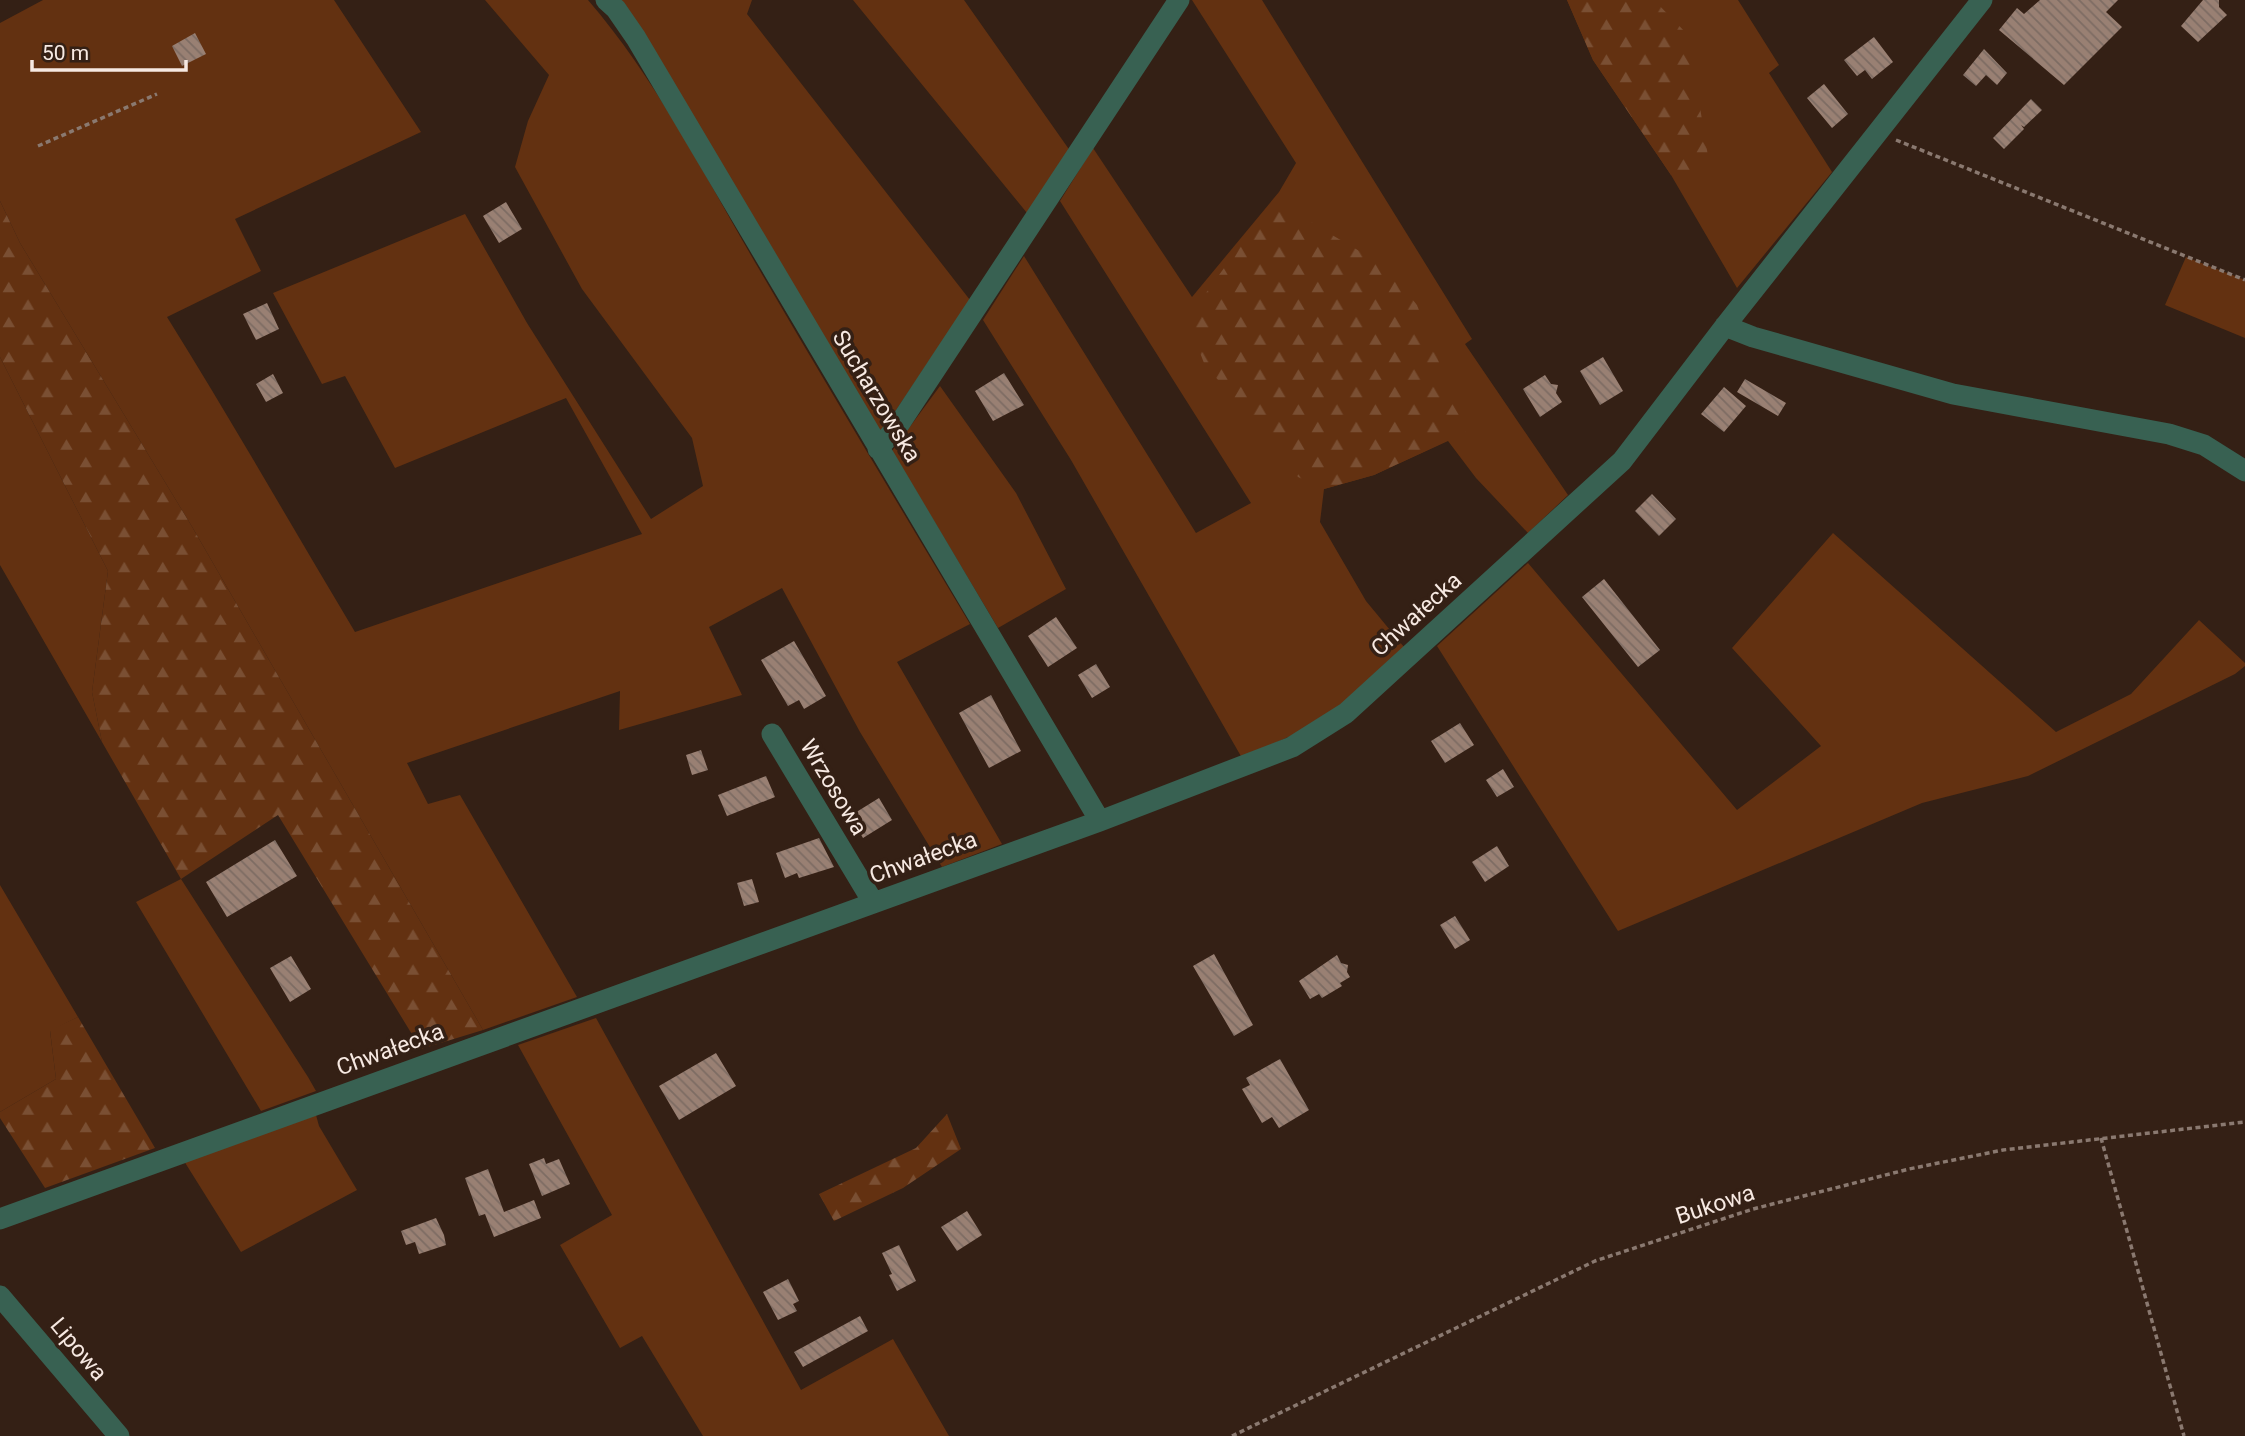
<svg xmlns="http://www.w3.org/2000/svg" width="2245" height="1436" font-family="Roboto,sans-serif">
	<defs>
		<pattern id="forest-firs" width="22" height="20" patternUnits="userSpaceOnUse" patternTransform="scale(1.75)"><rect width="22" height="20" fill="#633111"/><path d="M5 1l3.5 6h-7zM16 11l3.5 6h-7z" fill="#7a4f33"/></pattern>
		<pattern id="building-back-hatch" width="6" height="6" patternUnits="userSpaceOnUse" patternTransform="scale(1.75)"><rect width="6" height="6" fill="#998073"/><path d="M-1 5l2 2M0 0l6 6M5-1l2 2" fill="none" stroke="#7d6c63"/></pattern>
	</defs>
	<rect width="100%" height="100%" fill="#342015"/>
	<path fill="#633111" d="M 43,0 L 334,0 L 421,132 L 235,219 L 261,271 L 167,317 C 232,421 292,527 355,632 L 642,534 L 566,398 L 395,468 L 345,376 L 322,384 L 273,293 L 465,214 L 527,323 L 651,519 L 703,486 L 692,438 L 582,289 L 515,167 L 528,121 L 549,75 L 485,0 L 588,0 C 656,79 704,174 756,264 C 826,384 898,504 970,624 L 897,662 L 1002,844 L 942,867 L 860,732 L 782,588 L 709,627 L 742,695 L 619,730 L 620,691 L 407,763 L 428,804 L 460,795 L 577,997 L 483,1030 L 191,525 L 20,243 L 0,201 L 0,23 Z
		M 617,0 L 752,0 L 747,14 L 970,300 L 880,434 Z
		M 853,0 L 964,0 L 1073,155 L 1027,213 Z
		M 1192,0 L 1262,0 L 1472,339 L 1465,344 L 1568,495 L 1528,533 L 1476,478 L 1448,441 L 1374,475 L 1324,489 L 1320,522 L 1366,601 L 1404,647 L 1324,721 L 1242,758 L 1071,460 L 983,320 L 1024,256 L 1196,533 L 1251,503 L 1060,201 L 1093,148 L 1192,297 L 1279,192 L 1296,163 Z
		M 1567,0 L 1738,0 L 1779,65 L 1769,73 L 1832,172 L 1737,288 L 1671,175 L 1593,60 Z
		M 2186,257 L 2245,280 L 2245,338 L 2165,305 Z
		M 0,357 L 108,571 L 92,692 L 102,742 L 0,565 Z
		M 940,386 L 1016,493 L 1066,589 L 998,628 L 892,451 Z
		M 1833,533 L 2056,732 L 2131,694 L 2199,620 L 2245,663 L 2245,666 L 2235,674 L 2028,776 L 1922,803 L 1618,931 L 1437,646 L 1528,563 L 1737,810 L 1821,746 L 1732,648 Z
		M 181,879 L 308,1077 L 316,1091 L 261,1111 L 136,902 Z
		M 0,885 L 78,1017 L 50,1031 L 56,1079 L 0,1112 Z
		M 596,1018 L 801,1390 L 893,1339 L 949,1436 L 703,1436 L 642,1336 L 620,1348 L 560,1245 L 612,1215 L 518,1045 Z
		M 316,1115 L 319,1126 L 357,1190 L 241,1252 L 184,1161 Z"/>
	<path fill="url(#forest-firs)" d="M 1567,0 L 1654,0 L 1688,35 L 1708,156 L 1693,176 L 1671,175 L 1593,60 Z
		M 0,201 L 20,243 L 191,525 L 483,1030 L 421,1049 L 278,815 L 181,879 L 102,742 L 92,692 L 108,571 L 0,357 Z
		M 1292,205 L 1315,225 L 1385,266 L 1417,305 L 1466,432 L 1374,475 L 1324,489 L 1298,477 L 1204,363 L 1187,319 L 1259,220 Z
		M 78,1017 L 155,1148 L 45,1188 L 0,1118 L 0,1112 L 56,1079 L 50,1030 Z
		M 947,1114 L 961,1149 L 903,1188 L 834,1221 L 819,1194 L 916,1148 Z"/>
	<path fill="url(#building-back-hatch)" d="M 2040,0 L 2118,0 L 2106,12 L 2122,27 L 2064,85 L 1999,30 L 2017,8 L 2024,14 Z
		M 2203,0 L 2219,0 L 2219,7 L 2227,15 L 2198,42 L 2181,26 Z
		M 195,33 L 206,54 L 182,66 L 172,46 Z
		M 1874,37 L 1893,62 L 1872,79 L 1865,70 L 1857,76 L 1844,60 Z
		M 1984,49 L 2007,73 L 1997,85 L 1986,75 L 1976,86 L 1963,75 Z
		M 1824,84 L 1848,114 L 1832,128 L 1807,98 Z
		M 2031,99 L 2042,110 L 2024,127 L 2021,125 L 2024,129 L 2004,149 L 1993,138 Z
		M 506,202 L 522,229 L 499,243 L 483,216 Z
		M 267,303 L 279,329 L 256,340 L 243,314 Z
		M 1603,357 L 1623,391 L 1600,405 L 1580,371 Z
		M 1004,373 L 1024,405 L 993,421 L 975,391 Z
		M 273,374 L 283,393 L 266,402 L 256,384 Z
		M 1545,375 L 1551,384 L 1558,385 L 1556,393 L 1562,402 L 1540,417 L 1523,389 Z
		M 1745,379 L 1786,403 L 1778,416 L 1737,392 Z
		M 1724,387 L 1746,406 L 1724,432 L 1701,414 Z
		M 1652,494 L 1676,519 L 1659,536 L 1635,511 Z
		M 1604,579 L 1660,650 L 1638,667 L 1582,597 Z
		M 1056,617 L 1077,648 L 1048,667 L 1028,636 Z
		M 794,641 L 826,696 L 804,709 L 799,700 L 788,706 L 761,660 Z
		M 1096,664 L 1110,687 L 1092,698 L 1078,675 Z
		M 991,695 L 1021,751 L 989,768 L 959,713 Z
		M 1460,723 L 1474,745 L 1445,763 L 1431,741 Z
		M 701,750 L 708,770 L 692,775 L 686,755 Z
		M 1503,769 L 1514,787 L 1497,797 L 1486,780 Z
		M 766,776 L 775,797 L 727,816 L 718,795 Z
		M 879,798 L 892,820 L 863,838 L 850,816 Z
		M 819,838 L 834,867 L 799,878 L 797,873 L 785,878 L 776,853 Z
		M 275,840 L 297,876 L 227,917 L 206,882 Z
		M 1497,846 L 1509,866 L 1485,882 L 1472,862 Z
		M 752,879 L 759,902 L 744,906 L 737,883 Z
		M 1455,916 L 1470,940 L 1455,949 L 1440,925 Z
		M 1214,954 L 1253,1025 L 1234,1036 L 1193,966 Z
		M 1337,955 L 1341,963 L 1348,965 L 1347,972 L 1350,977 L 1340,983 L 1342,986 L 1322,998 L 1319,994 L 1310,999 L 1299,981 Z
		M 291,956 L 311,989 L 290,1002 L 270,968 Z
		M 716,1053 L 736,1086 L 679,1120 L 659,1086 Z
		M 1280,1059 L 1309,1110 L 1279,1128 L 1272,1117 L 1262,1123 L 1242,1089 L 1250,1085 L 1246,1078 Z
		M 544,1158 L 546,1164 L 559,1159 L 570,1184 L 542,1196 L 529,1164 Z
		M 488,1169 L 504,1212 L 534,1200 L 541,1218 L 494,1237 L 485,1214 L 479,1216 L 465,1178 Z
		M 967,1211 L 982,1235 L 957,1251 L 941,1227 Z
		M 436,1218 L 444,1235 L 446,1245 L 419,1254 L 415,1242 L 406,1245 L 401,1231 Z
		M 899,1245 L 916,1281 L 897,1291 L 889,1275 L 892,1274 L 882,1253 Z
		M 788,1279 L 799,1301 L 793,1304 L 797,1311 L 778,1320 L 763,1292 Z
		M 860,1316 L 868,1331 L 803,1367 L 794,1352 Z"/>
	<g fill="none" stroke-linecap="round" stroke-linejoin="round">
		<path stroke="#8a7970" stroke-width="3.5" stroke-dasharray="5 3.5" stroke-linecap="butt" d="M 1896,140 L 2245,280
			M 38,146 L 157,94
			M 2101,1138 L 2184,1436
			M 1232,1436 L 1595,1261 L 1753,1209 L 1909,1169 L 2003,1150 L 2245,1122"/>
		<path stroke="#386152" stroke-width="21" d="M 606,0 L 616,9 L 636,38 L 1100,821
			M 1725,326 L 1753,337 L 1953,394 L 2169,434 L 2204,445 L 2245,471
			M 878,449 L 900,423 L 1179,0
			M 772,734 L 873,902
			M 0,1219 L 1100,821 L 1292,747 L 1346,713 L 1622,461 L 1725,326 L 1982,0
			M 0,1296 L 119,1436"/>
	</g>
	<g text-anchor="middle" stroke-width="7" stroke-linejoin="round" paint-order="stroke">
		<g font-size="23" fill="#f7e9e2" stroke="#342015">
			<text transform="translate(877 396) rotate(59)" y="8">Sucharzowska</text>
			<text transform="translate(1416 614) rotate(-42)" y="8">Chwałecka</text>
			<text transform="translate(834 787) rotate(59)" y="8">Wrzosowa</text>
			<text transform="translate(923 857) rotate(-20)" y="8">Chwałecka</text>
			<text transform="translate(390 1049) rotate(-20)" y="8">Chwałecka</text>
			<text transform="translate(1715 1204) rotate(-18)" y="8">Bukowa</text>
			<text transform="translate(79 1349) rotate(50)" y="8">Lipowa</text>
		</g>
	</g>
	<path d="M32 60v10h154v-10" fill="none" stroke="#f7e9e2" stroke-width="3.5"/>
	<text x="42" y="60" font-size="21" fill="#f7e9e2" stroke="#342015" stroke-width="5" paint-order="stroke">50 m</text>
</svg>
